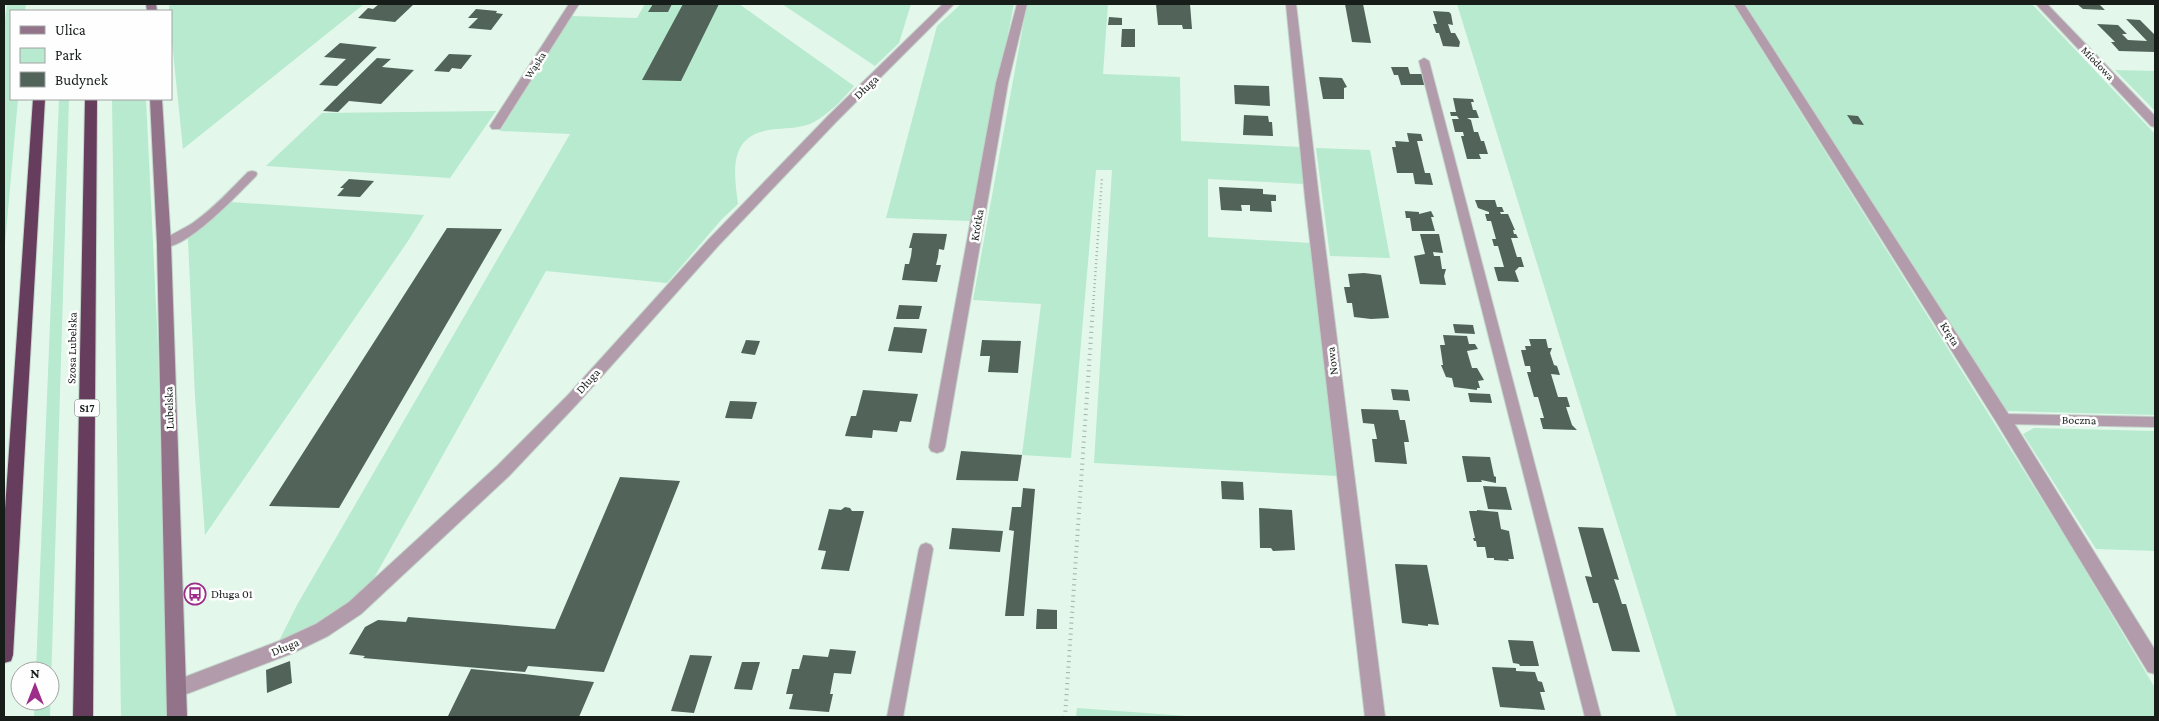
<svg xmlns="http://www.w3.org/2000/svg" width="2159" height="721" font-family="'Crimson Pro',serif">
	<rect width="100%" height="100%" fill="#e3f7eb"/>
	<path fill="#b7eace" d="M 7,4 L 26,4 L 25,11 L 11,11 L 11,99 L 18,99 L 4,255 L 4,28 Z
		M 171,4 L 364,4 L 183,149 L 171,32 L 171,11 L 169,11 L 169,6 Z
		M 645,4 L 739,4 L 854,86 C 842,100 830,113 814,122 C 803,128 788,128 776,129 C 729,133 733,167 738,204 L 722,219 L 667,283 L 546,271 L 369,587 L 340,611 L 278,643 L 297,605 L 570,134 L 500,131 L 571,16 L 637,18 Z
		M 782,4 L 911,4 L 899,43 L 875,66 Z
		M 961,4 L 1014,4 L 970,221 L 886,218 L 937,26 Z
		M 1027,4 L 1108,4 L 1103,74 L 1180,77 L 1181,141 L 1300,147 L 1304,184 L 1208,179 L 1208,237 L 1311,243 L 1338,476 L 1094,463 L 1112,170 L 1096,170 L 1071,458 L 1022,455 L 1041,304 L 973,300 Z
		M 1457,4 L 1733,4 L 2072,548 L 2155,688 L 2155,717 L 1677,717 Z
		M 1742,4 L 2032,4 L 2155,134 L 2155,415 L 2006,411 Z
		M 2115,70 L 2155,71 L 2155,111 Z
		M 59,99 L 69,99 L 50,717 L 34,717 L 35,701 L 50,701 L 50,671 L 36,671 Z
		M 112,99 L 146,99 L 158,346 L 167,717 L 121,717 Z
		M 496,111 L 450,178 L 266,166 L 322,113 Z
		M 1316,148 L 1370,150 L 1390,258 L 1330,256 Z
		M 230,202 L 424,215 L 408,241 L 205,535 L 195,397 L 188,239 Z
		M 2034,428 L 2155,431 L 2155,551 L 2096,549 L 2023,434 Z
		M 1077,708 L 1200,717 L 1076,717 Z"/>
	<path fill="#52645a" d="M 379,4 L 414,4 L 395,22 L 358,18 L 368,8 L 373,9 Z
		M 653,4 L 672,4 L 668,12 L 648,12 Z
		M 683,4 L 719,4 L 681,81 L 642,80 Z
		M 1156,4 L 1190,4 L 1192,29 L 1183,29 L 1182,25 L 1158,25 Z
		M 1345,4 L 1363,4 L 1371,43 L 1352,42 Z
		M 2077,4 L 2099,4 L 2105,10 L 2083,9 Z
		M 476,9 L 497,11 L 496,13 L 503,14 L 491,30 L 468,28 L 478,18 L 468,18 Z
		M 1433,11 L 1449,12 L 1451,14 L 1453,25 L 1448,24 L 1451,33 L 1455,33 L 1460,42 L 1459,47 L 1443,46 L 1439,33 L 1436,33 L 1433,24 L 1437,24 Z
		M 1109,17 L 1122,18 L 1122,25 L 1108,25 Z
		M 2126,19 L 2140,20 L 2155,35 L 2155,46 L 2154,46 L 2155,52 L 2119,51 L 2111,42 L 2115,42 L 2097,24 L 2118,25 L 2127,34 L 2122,34 L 2128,40 L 2147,41 Z
		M 1122,29 L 1135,29 L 1135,47 L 1121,47 Z
		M 340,43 L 377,47 L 337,86 L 319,85 L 346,59 L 324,57 Z
		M 449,54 L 472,55 L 461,69 L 452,68 L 449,72 L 434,71 Z
		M 377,58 L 391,59 L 382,67 L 414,70 L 381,104 L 349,101 L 338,112 L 323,111 Z
		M 1391,67 L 1408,67 L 1410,74 L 1423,74 L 1426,85 L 1401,85 L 1398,75 L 1394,75 Z
		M 1319,77 L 1342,78 L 1347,87 L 1344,88 L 1344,99 L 1323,99 Z
		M 1234,85 L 1269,86 L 1270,106 L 1235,104 Z
		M 1453,98 L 1473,99 L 1474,102 L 1471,102 L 1473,110 L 1476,110 L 1479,118 L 1467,118 L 1471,120 L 1474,132 L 1478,132 L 1481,141 L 1484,141 L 1488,154 L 1479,154 L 1481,159 L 1467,159 L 1461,136 L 1464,136 L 1463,132 L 1455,132 L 1452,119 L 1459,119 L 1457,116 L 1451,116 L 1450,112 L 1456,112 Z
		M 1244,115 L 1268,116 L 1269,122 L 1272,122 L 1273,136 L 1243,135 Z
		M 1847,115 L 1858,116 L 1864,125 L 1853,124 Z
		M 1407,133 L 1421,134 L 1423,141 L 1417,141 L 1425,173 L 1430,173 L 1433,185 L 1415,184 L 1413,173 L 1397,173 L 1392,147 L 1396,147 L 1395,141 L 1409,142 Z
		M 349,179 L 374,181 L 360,197 L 337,196 L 344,188 L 340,188 Z
		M 1219,187 L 1263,189 L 1263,194 L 1276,195 L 1276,201 L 1271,201 L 1272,212 L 1250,211 L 1250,205 L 1241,205 L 1242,211 L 1221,210 Z
		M 1475,200 L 1495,200 L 1497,207 L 1502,207 L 1504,212 L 1500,212 L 1501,214 L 1508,214 L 1515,230 L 1513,230 L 1514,234 L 1516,234 L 1518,238 L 1511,238 L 1517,257 L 1521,257 L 1524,267 L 1519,267 L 1515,271 L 1519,282 L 1498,281 L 1494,267 L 1504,267 L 1498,246 L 1494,246 L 1492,239 L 1496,239 L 1491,221 L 1487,221 L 1485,214 L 1489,214 L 1489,212 L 1478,208 Z
		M 1405,211 L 1419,212 L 1419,214 L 1431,211 L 1434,217 L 1431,217 L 1435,231 L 1412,231 L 1410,218 L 1406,218 Z
		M 447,228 L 502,229 L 339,508 L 269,506 Z
		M 913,233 L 947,234 L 944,250 L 939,249 L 938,257 L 936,265 L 941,265 L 937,282 L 902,280 L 905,264 L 909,264 L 911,256 L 912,248 L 909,248 Z
		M 1420,234 L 1439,234 L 1443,253 L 1433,252 L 1434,256 L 1440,256 L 1442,269 L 1446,269 L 1444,276 L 1446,285 L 1420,284 L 1414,256 L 1425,254 Z
		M 1364,273 L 1381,275 L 1389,318 L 1371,319 L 1354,317 L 1352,303 L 1347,303 L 1344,287 L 1350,287 L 1348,274 Z
		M 899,305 L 922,306 L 919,319 L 896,319 Z
		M 1453,324 L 1473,325 L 1475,334 L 1455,333 Z
		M 894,327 L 927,329 L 922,353 L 888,351 Z
		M 1443,335 L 1467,336 L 1469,344 L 1475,344 L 1478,349 L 1467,351 L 1472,368 L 1477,368 L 1484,380 L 1478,381 L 1480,388 L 1477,388 L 1477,390 L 1454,387 L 1452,378 L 1446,377 L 1441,365 L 1443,365 L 1440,345 L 1445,345 Z
		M 1529,339 L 1546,339 L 1548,348 L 1552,348 L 1550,353 L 1554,365 L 1557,366 L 1560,375 L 1551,374 L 1558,397 L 1567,397 L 1570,407 L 1566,407 L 1572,425 L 1577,430 L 1543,429 L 1540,418 L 1544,418 L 1538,397 L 1534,397 L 1527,372 L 1531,372 L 1530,366 L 1525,366 L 1521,350 L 1526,350 L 1525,346 L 1531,346 Z
		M 746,340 L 760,341 L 755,355 L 741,353 Z
		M 982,340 L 1021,341 L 1018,373 L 988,372 L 990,356 L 980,356 Z
		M 1391,389 L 1408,390 L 1410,401 L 1393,400 Z
		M 863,390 L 918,394 L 911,422 L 900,421 L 897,432 L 873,430 L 872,438 L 845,436 L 851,416 L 856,416 Z
		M 1468,393 L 1490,394 L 1492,403 L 1470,402 Z
		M 730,401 L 757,402 L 752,419 L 725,418 Z
		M 1361,409 L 1398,410 L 1400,420 L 1405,420 L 1409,442 L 1404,442 L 1407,464 L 1375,462 L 1372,439 L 1377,439 L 1374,424 L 1363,423 Z
		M 961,451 L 1022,455 L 1018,481 L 956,480 Z
		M 1462,456 L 1490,457 L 1494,476 L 1496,477 L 1496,483 L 1481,480 L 1482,482 L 1467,482 Z
		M 620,477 L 680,481 L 604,672 L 528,666 L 525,672 L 363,658 L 365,656 L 349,654 L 365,627 L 378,620 L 406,622 L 408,617 L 555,629 Z
		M 1221,481 L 1243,482 L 1244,500 L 1222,499 Z
		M 1483,486 L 1506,487 L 1512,510 L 1488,509 Z
		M 1023,488 L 1035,489 L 1024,616 L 1005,616 L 1014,531 L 1009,530 L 1012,507 L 1021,507 Z
		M 845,507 L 850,508 L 852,511 L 864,511 L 849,571 L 821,569 L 826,551 L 818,550 L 829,509 L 841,510 Z
		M 1259,508 L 1292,510 L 1295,550 L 1273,551 L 1271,548 L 1260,548 Z
		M 1477,510 L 1498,512 L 1501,529 L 1509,531 L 1514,559 L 1508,559 L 1509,561 L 1494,560 L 1494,558 L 1487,558 L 1485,547 L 1477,547 L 1476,541 L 1474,541 L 1473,538 L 1475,538 L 1469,511 L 1477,511 Z
		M 1578,527 L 1603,528 L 1619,580 L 1614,579 L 1618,591 L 1622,604 L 1626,604 L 1640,652 L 1612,651 L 1598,603 L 1593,603 L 1585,576 L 1592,577 Z
		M 952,528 L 1003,531 L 1000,552 L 949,549 Z
		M 1395,564 L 1427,565 L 1439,625 L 1428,624 L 1428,626 L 1402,623 Z
		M 1037,609 L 1057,610 L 1057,629 L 1036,629 Z
		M 1508,640 L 1533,641 L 1539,666 L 1520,666 L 1519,664 L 1513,663 Z
		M 830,649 L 856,651 L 851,674 L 834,673 L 830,694 L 833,694 L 829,712 L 789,709 L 793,694 L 786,694 L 792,669 L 799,669 L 803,655 L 828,657 Z
		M 690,655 L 712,656 L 694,713 L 671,711 Z
		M 290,661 L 292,683 L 267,693 L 266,670 Z
		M 742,662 L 760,662 L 752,690 L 734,689 Z
		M 1492,667 L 1516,668 L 1516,671 L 1535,672 L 1538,681 L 1542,682 L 1545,692 L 1540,692 L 1545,710 L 1500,707 Z
		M 471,669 L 524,674 L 594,682 L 579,717 L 448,716 Z"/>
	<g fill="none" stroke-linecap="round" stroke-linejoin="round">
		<g stroke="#c2d4ca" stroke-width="2">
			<path id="lane" d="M 1424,58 L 1429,61 L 1601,717 L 1585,717 L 1419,61 Z
				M 252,171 L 256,172 L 257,174 L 256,176 C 239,193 184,253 160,247 L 158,244 C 163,238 186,228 194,222 C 214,208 231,189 248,172 Z
				M 2003,414 L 2155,417 L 2155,427 L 2003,424 L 1998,423 L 1996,419 L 1998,415 Z
				M 926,543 L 931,545 L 933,549 L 903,717 L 887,717 L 919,549 L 921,545 Z"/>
		</g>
		<g stroke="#c2d4ca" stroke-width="2">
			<path id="street" d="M 569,4 L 579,4 L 500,129 L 492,129 L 490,126 Z
				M 943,4 L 954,4 L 836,122 L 719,245 L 578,403 L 509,476 L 361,614 L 328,636 L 293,653 L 176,698 L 169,695 L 167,689 L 169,683 L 279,641 L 316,624 L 349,602 L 497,466 L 568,395 L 709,239 L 828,116 Z
				M 1017,4 L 1027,4 L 1008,83 L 945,447 L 943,451 L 937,453 L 931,451 L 929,447 L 996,83 Z
				M 1286,4 L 1296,4 L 1319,198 L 1385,717 L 1365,717 L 1305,198 Z
				M 1734,4 L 1744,4 L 2009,415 L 2155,650 L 2155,674 L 2148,672 L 1997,423 Z
				M 2036,4 L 2047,4 L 2155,116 L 2155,127 L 2151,126 Z"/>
		</g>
		<g stroke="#c2d4ca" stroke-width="2">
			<path id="secondary" d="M 146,4 L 156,4 L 157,11 L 147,11 Z
				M 150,99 L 162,99 L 171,244 L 187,717 L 167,717 L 157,244 Z"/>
		</g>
		<g stroke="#c2d4ca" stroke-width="2">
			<path id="highway" d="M 33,99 L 45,99 L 13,655 L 11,661 L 4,663 L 4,524 Z
				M 85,99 L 97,99 L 93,717 L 73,717 Z"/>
		</g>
		<path stroke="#a2b2a9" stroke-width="2.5" stroke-dasharray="1 3" stroke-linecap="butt" d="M 1093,308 L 1102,178"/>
		<path stroke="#a2b2a9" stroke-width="4" stroke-dasharray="1 4.5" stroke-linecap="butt" d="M 1065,717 L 1093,307"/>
		<use href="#lane" fill="#b29cab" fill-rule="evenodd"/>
		<use href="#street" fill="#b29cab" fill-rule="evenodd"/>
		<use href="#secondary" fill="#92738a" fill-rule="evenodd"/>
		<use href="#highway" fill="#673d5d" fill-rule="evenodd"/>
	</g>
	<defs>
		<g id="bus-ring" transform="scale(1.125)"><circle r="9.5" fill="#fefefe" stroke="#9e2d89" stroke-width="1.5"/><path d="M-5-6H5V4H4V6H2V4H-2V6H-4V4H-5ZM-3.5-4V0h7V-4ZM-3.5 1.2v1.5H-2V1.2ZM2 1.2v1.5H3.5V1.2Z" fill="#9e2d89"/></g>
	</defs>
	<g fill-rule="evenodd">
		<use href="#bus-ring" x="195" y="594"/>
	</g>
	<g text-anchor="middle" stroke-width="5" stroke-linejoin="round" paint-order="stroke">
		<g font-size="11" fill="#171e1a" stroke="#fefefe">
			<text transform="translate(2098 63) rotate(46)" y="4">Miodowa</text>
			<text transform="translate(535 65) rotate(-57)" y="4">Wąska</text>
		</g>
		<rect fill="#fefefe" stroke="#5c615e" stroke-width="1" x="74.5" y="399.5" width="25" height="17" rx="4"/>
		<g font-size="11" font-weight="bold" fill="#171e1a">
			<text x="87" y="412">S17</text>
		</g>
		<g font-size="12" fill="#171e1a" stroke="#fefefe">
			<text transform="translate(866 87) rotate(-44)" y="4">Długa</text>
			<text transform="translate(977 225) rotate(-80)" y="4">Krótka</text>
			<text transform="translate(1950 334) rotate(58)" y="4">Kręta</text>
			<text transform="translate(72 348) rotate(-89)" y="4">Szosa Lubelska</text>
			<text transform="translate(1332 361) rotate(-97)" y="4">Nowa</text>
			<text transform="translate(588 381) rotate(-48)" y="4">Długa</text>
			<text transform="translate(169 408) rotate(-92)" y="4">Lubelska</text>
			<text transform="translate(2079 420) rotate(1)" y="4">Boczna</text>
			<text transform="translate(285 647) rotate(-23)" y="4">Długa</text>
		</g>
		<g font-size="12" fill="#171e1a" stroke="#fefefe" text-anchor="start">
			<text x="211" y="598">Długa 01</text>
		</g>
	</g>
	<rect width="2159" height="721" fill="none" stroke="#171e1a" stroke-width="10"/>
	<rect x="10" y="10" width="162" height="90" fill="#fefefe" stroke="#a2a4a3"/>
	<rect x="20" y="26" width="25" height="8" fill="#92738a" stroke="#a2a4a3"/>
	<text x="55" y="35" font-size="15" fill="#171e1a">Ulica</text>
	<rect x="20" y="48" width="25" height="15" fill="#b7eace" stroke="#a2a4a3"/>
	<text x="55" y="60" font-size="15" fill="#171e1a">Park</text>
	<rect x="20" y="72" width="25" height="15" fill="#52645a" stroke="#a2a4a3"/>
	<text x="55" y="85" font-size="15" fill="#171e1a">Budynek</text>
	<g transform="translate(35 686)"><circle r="24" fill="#fefefe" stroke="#a2a4a3"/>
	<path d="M0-4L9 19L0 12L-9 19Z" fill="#9e2d89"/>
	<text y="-8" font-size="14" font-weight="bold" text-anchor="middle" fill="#171e1a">N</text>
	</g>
</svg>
